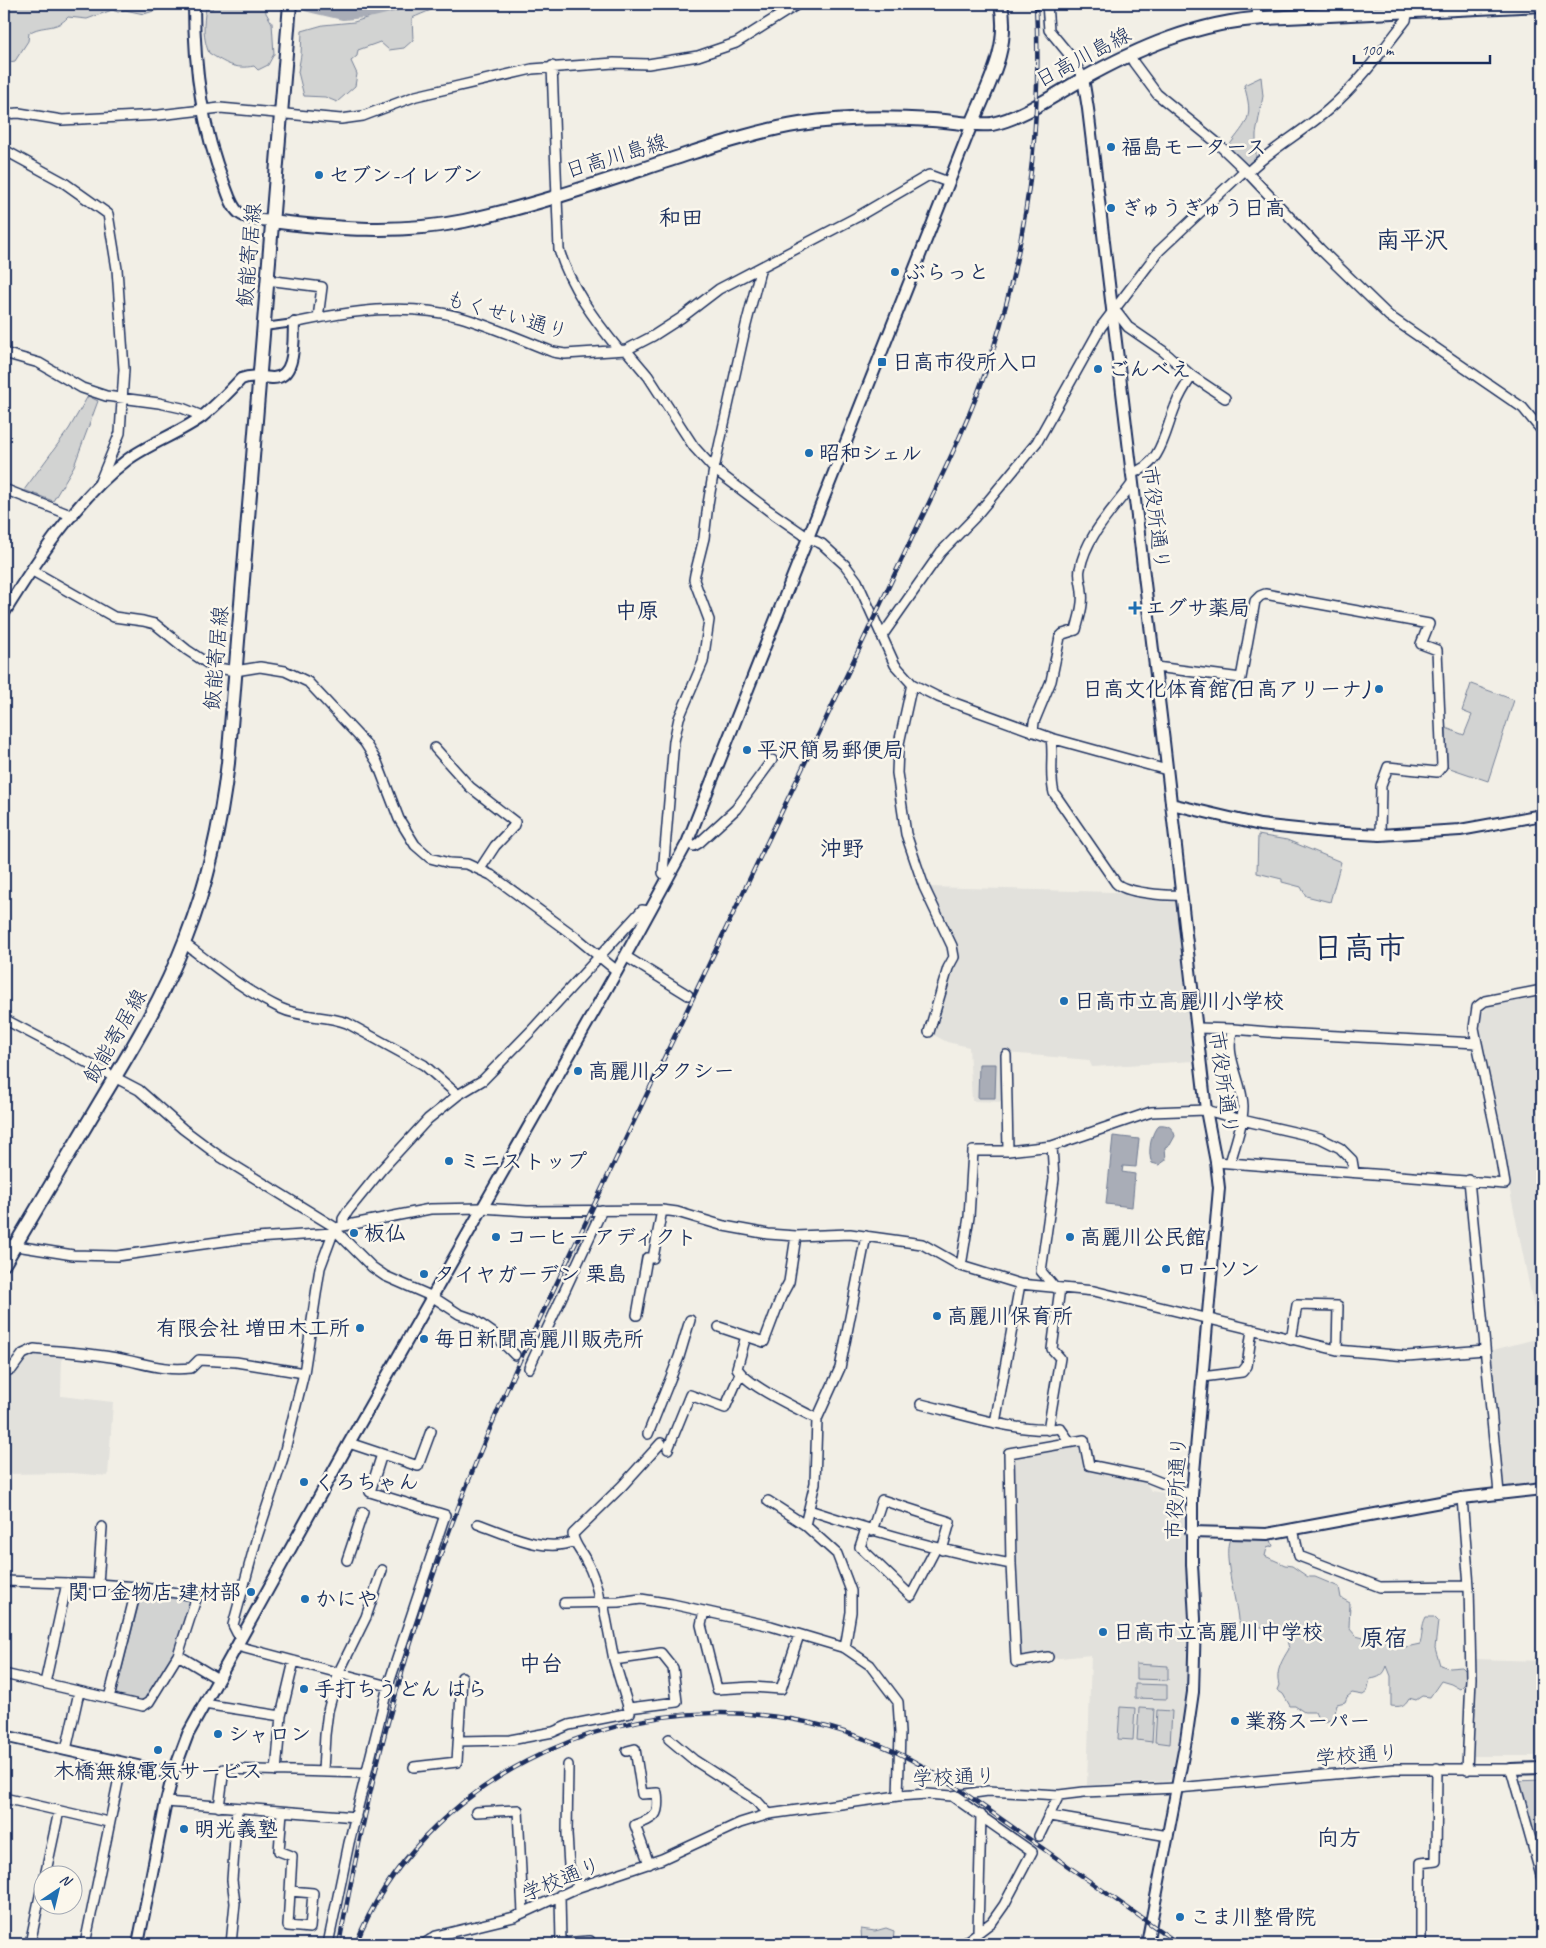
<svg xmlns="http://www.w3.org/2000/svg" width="1546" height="1948" font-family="Caveat,'Klee One',sans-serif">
	<rect width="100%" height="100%" fill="#f2efe6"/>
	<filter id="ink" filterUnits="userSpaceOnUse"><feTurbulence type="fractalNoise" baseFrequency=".02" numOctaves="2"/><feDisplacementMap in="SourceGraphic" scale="10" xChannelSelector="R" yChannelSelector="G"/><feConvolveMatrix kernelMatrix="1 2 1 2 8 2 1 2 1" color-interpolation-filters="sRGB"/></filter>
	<g filter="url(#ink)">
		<path fill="#e2e1dc" d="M 928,887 L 1112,892 L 1155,898 L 1157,901 L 1175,902 L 1194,1061 L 1092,1067 L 1089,1060 L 1006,1053 L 1005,1102 L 972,1101 L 969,1047 L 947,1042 L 932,1034 L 950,968 L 957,957 Z
			M 1542,996 L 1542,1483 L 1504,1487 L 1489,1351 L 1540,1338 L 1508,1181 L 1502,1131 L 1478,1030 L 1479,1018 L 1488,1006 Z
			M 35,1352 L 62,1355 L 61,1396 L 113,1402 L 108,1476 L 72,1473 L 4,1474 L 4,1377 L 7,1377 L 17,1370 L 26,1356 Z
			M 1079,1443 L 1083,1446 L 1087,1468 L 1145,1481 L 1151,1491 L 1185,1496 L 1188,1666 L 1185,1706 L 1172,1778 L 1168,1781 L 1087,1785 L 1091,1655 L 1050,1659 L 1019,1658 L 1011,1459 L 1014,1455 Z
			M 1474,1659 L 1542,1661 L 1542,1756 L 1470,1756 Z"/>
		<path fill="#d2d3d2" stroke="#768198" d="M 4,4 L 38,4 L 42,7 L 67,4 L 167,4 L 160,9 L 144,14 L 125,10 L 118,12 L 112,10 L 87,19 L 68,17 C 56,31 42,24 29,33 L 28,41 L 15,61 L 4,63 Z
			M 215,4 L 265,4 L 266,13 L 272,23 L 274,54 L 268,65 L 258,70 L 254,66 C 235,70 225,63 209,53 C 203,39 203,24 206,8 L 212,9 Z
			M 409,4 L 477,4 C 468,7 461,4 452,5 C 438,6 424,13 412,18 L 413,40 L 404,48 L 389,50 L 380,42 L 358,50 L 357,56 L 351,61 L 357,74 L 355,86 L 337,102 L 325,97 L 304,96 L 298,72 L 301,55 L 302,31 L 323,25 L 354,22 Z
			M 1261,77 L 1263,96 L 1256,134 L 1256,159 L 1247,166 L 1228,147 C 1248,120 1254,119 1244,85 Z
			M 88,396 L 98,401 L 74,466 L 53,501 L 24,490 L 69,429 Z
			M 1471,684 L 1514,700 L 1488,781 L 1447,767 L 1446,728 L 1464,735 L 1472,715 L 1462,711 Z
			M 1258,835 L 1287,840 L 1341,862 L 1330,902 L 1306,896 L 1301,887 L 1282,882 L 1282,879 L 1257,873 Z
			M 1231,1537 L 1270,1537 L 1273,1546 L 1267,1548 L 1265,1556 L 1285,1565 L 1292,1566 L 1308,1577 L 1315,1577 L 1339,1587 L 1341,1598 L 1350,1603 L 1349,1628 L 1356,1636 L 1371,1640 L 1382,1640 L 1406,1647 L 1420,1644 C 1423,1634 1421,1626 1426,1617 L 1434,1617 L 1438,1621 L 1435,1648 L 1440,1665 L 1449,1668 L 1462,1667 L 1466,1671 L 1466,1683 L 1460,1689 L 1451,1684 L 1441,1681 L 1430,1697 L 1422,1696 L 1416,1700 L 1409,1698 C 1404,1707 1400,1707 1391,1706 L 1391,1676 L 1387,1666 C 1384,1675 1379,1678 1370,1679 L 1367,1692 L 1363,1695 L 1352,1693 L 1347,1697 L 1345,1702 L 1337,1704 L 1333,1719 L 1325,1722 L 1318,1719 L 1315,1712 L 1304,1712 L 1295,1706 L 1290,1706 L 1283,1694 L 1277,1690 L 1279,1685 C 1275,1672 1282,1660 1289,1649 C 1285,1629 1282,1625 1263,1627 C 1256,1627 1249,1627 1242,1628 L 1238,1620 C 1237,1601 1221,1552 1231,1537 Z
			M 146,1592 L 187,1598 L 190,1602 L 173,1655 L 145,1700 L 140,1701 L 119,1696 L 116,1692 L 141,1595 Z
			M 1136,1664 L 1168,1666 L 1168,1680 L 1136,1679 Z
			M 1135,1684 L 1167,1685 L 1167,1699 L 1135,1698 Z
			M 1120,1707 L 1135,1708 L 1133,1740 L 1118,1739 Z
			M 1139,1708 L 1154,1709 L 1152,1742 L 1137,1740 Z
			M 1157,1710 L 1172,1711 L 1170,1744 L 1155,1742 Z
			M 1542,1780 L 1542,1842 L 1535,1841 L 1515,1781 Z
			M 886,1928 L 894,1931 L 893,1944 L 862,1944 L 861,1929 L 875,1931 Z"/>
		<path fill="#a9adb7" stroke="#707b93" d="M 979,1064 L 996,1064 L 995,1098 L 978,1098 Z
			M 1159,1125 C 1167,1124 1173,1127 1175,1136 L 1170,1145 L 1165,1147 L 1166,1160 L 1159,1165 L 1152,1163 C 1147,1154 1151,1131 1159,1125 Z
			M 1113,1136 L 1139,1139 L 1136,1167 L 1123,1166 L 1122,1172 L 1135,1174 L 1132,1207 L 1106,1204 Z"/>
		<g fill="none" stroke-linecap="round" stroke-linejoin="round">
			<path stroke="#a9adb7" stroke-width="16" d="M 309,4 L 343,12 L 373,9 L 394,4"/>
			<g stroke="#1b2f5e" stroke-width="10">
				<path id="pedestrian" d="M 264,327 L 294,323"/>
			</g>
			<g stroke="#1b2f5e" stroke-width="12">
				<path id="minor" d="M 1047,4 L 1049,30 L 1072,58 L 1083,78
					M 1257,18 L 1258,4
					M 1129,54 L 1134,63 L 1157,94 L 1216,142 L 1246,171 L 1320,249 L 1389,316 L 1523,408 L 1542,431
					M 552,66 L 559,250 C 571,288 594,319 619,350
					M 4,114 L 19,113 L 62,120 L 159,115 L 220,108 L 341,119 L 363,116 L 416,96 L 532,69 L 614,63 L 648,64 L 698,56 L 736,43 L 798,4
					M 4,151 L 8,152 L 63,182 L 108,214 L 117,269 L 124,369 L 120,433 L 99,484
					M 1248,172 C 1272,148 1303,132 1329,109 C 1359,83 1382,51 1406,20 L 1408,11 L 1403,4
					M 267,280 L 322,287 L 318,318
					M 1113,313 L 1118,314 L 1128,327 L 1163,351 L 1192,376 L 1225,398
					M 294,323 C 349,311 405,302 460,317 C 491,326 522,340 553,352 L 565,354 L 626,350 L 653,336 L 681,318 L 719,289 L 857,217 L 929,175 L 948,182
					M 626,350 L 648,376 L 694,447 L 714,469 L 768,510 L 807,537 L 822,544 L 845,565 L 857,581 L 895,665 L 912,684 L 938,697 L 1051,738 L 1167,770
					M 4,353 L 39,363 L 82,388 L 106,396 L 159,403 L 182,408 L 202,416
					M 1131,473 C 1161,467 1165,431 1175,407 C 1179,396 1185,386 1192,376
					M 4,489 L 73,516
					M 31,570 L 114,617 L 143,621 L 155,624 L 187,650 L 213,667 L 235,671 L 260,667 L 285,671 L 308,682 L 365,743 L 377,762 L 399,819 L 415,845 L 430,858 L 449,863 L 467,864 L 491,875 L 577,938 L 617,971
					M 882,636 L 941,552 L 975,517 L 1037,442 L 1101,327 L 1159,251 L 1245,170
					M 1156,667 L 1241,678 L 1255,601 L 1260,596 L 1265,594 L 1429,624 L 1421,644 L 1437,650 L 1442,766 L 1437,772 L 1388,767 L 1381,786 L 1380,835
					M 912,684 L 898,748 L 897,773 L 906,834 L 924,887 L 952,946 L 954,957 L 948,968 L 929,1032
					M 1033,732 L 1034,722 L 1051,681 L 1060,637 L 1063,634 L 1076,630 C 1079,618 1084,604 1082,592 C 1082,585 1078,576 1080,569 C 1086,536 1113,510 1132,484
					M 1051,738 C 1054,757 1049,774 1054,793 L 1116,883 C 1125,893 1168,896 1182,895
					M 435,748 L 470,787 L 515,822 L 513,827 L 495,846 L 480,869
					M 687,843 L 694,846 L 699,843 L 736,809 L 772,760
					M 668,878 L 663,873 L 674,741 L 679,718 L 703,662 L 709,620 L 694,580 L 695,574 L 704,538 L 708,504 L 714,469 L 746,325 L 761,267
					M 184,943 C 214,966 245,991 280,1008 C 301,1018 325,1015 347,1023 L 424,1065 L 458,1095
					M 625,956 L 688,995
					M 4,1019 L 139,1090 L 183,1129 L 219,1156 L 336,1228 L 339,1234 L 372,1267 L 385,1276 L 433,1297 L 459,1314 L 473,1319 L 493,1333 L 515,1355
					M 1197,1028 L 1233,1029 L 1280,1033 L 1477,1043
					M 1006,1055 L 1008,1151
					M 1052,1146 L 1054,1179 L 1041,1271 L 1055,1288
					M 1216,1162 L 1505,1184 L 1497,1137 L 1477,1043 L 1474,1028 L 1477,1007 L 1485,1001 L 1542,990
					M 1230,1163 C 1235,1144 1243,1125 1243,1106 C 1242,1079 1223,1056 1233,1029
					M 1469,1180 L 1499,1493
					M 343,1226 L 343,1219 L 348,1211 L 382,1169 L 428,1119 L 458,1095 L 483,1080 L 531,1031 L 642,910 L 650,911
					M 796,1236 L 789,1282 L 781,1297 L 764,1342 L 746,1336 L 737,1368 C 747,1386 797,1408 817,1419
					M 4,1244 L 73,1255 L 117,1256 L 239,1239 L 333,1233
					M 961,1266 L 969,1217 L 973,1151 L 1008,1151 L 1052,1146 L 1151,1112 L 1206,1110 L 1242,1120 L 1320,1138 L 1340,1148 L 1352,1160 L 1354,1172
					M 637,1315 L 647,1258 L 653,1258 L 662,1210
					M 719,1327 L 746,1336
					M 1291,1340 L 1297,1305 L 1338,1306 L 1337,1350
					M 529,1368 L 602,1210
					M 4,1372 L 12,1369 L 23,1354 L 34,1349 C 64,1352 96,1353 126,1360 C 149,1365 167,1371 191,1368 L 199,1360 L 236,1362 L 304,1373
					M 1202,1377 L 1242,1372 L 1247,1366 L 1252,1329
					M 921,1404 C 959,1413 1024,1435 1060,1428 L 1070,1442
					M 995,1423 L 1020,1284
					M 1048,1430 L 1060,1358 L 1052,1349 L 1060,1288
					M 648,1434 L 679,1357 L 690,1320
					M 349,1443 L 418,1466 L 431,1431
					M 668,1449 L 690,1395 L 725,1408 L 740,1374
					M 1462,1498 L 1469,1586 L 1471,1678 L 1467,1770
					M 768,1501 L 805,1525 L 837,1554 L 851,1591 L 851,1612 L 845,1648
					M 809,1510 C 876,1532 942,1551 1011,1564
					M 478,1524 C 507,1534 545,1554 574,1541
					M 805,1525 L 815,1483 L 817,1419 L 840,1368 L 866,1236
					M 866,1529 L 860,1547 L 911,1596 L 936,1548
					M 1293,1529 L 1299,1556 L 1380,1587 L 1469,1586
					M 872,1531 L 882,1500 L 950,1522 L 942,1550
					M 347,1560 L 363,1512
					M 4,1581 L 98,1584 L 137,1587 L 197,1596 L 178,1655
					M 98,1584 L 102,1527
					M 599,1602 C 598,1588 592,1571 585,1559 C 581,1551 573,1543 573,1534 L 622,1486 L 661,1443
					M 564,1603 L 619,1602 L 641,1599 L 672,1604 L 771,1626 L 845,1648 L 870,1665 L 898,1702 L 900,1733 L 898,1796
					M 704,1611 L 701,1625 L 717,1689 L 752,1687 L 781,1689 L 799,1635
					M 242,1636 L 237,1633 L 233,1625 L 257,1537 L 283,1458 L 304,1373 L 320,1268 L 333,1233 L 336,1228 L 343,1226 L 430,1209 L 482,1208 L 527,1211 L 662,1210 L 677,1212 L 724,1226 L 768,1234 L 796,1236 L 850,1234 L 922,1244 L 961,1266 L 1020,1284 L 1094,1291 L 1337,1350 L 1407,1356 L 1485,1350
					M 237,1646 L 388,1686
					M 1048,1657 L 1016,1662 L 1011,1564 L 1009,1453 L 1084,1440 L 1089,1465 L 1147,1477 L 1192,1495
					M 614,1660 L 661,1653 L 673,1668 L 677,1702 L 629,1708
					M 4,1674 L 143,1706 L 149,1702 L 178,1655 L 218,1679
					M 45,1683 L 67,1583
					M 109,1698 L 137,1587
					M 204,1704 L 281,1716
					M 669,1739 L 694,1760 L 756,1800 L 769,1814
					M 459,1741 L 510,1740 L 553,1732 L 569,1725 L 630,1713 L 614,1660 L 603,1602
					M 66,1750 L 79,1692
					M 627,1751 L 635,1749 L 642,1794 L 657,1793 C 660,1816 655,1818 635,1825 L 649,1864
					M 568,1765 L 567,1834 L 569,1866 L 579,1887
					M 414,1767 L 457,1762 L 462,1677
					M 276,1771 L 281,1716 L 294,1661
					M 323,1771 L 325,1735 L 328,1711 L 338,1674 L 366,1617 L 382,1570
					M 952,1796 L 1032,1852 L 1004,1905 L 992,1922 L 963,1944
					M 4,1798 L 108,1822
					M 166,1802 L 356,1817
					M 219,1807 L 224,1769 L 365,1773
					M 282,1812 L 279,1851 L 292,1856 L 288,1926 L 310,1928 L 313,1893 L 290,1891
					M 476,1812 L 518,1810 L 523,1913
					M 1050,1816 L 1168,1836
					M 1039,1836 L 1059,1795
					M 45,1876 L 59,1811
					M 560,1895 L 561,1943 L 590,1941 L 591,1944
					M 978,1931 L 981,1815
					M 30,1944 L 42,1886
					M 85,1944 L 122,1763
					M 231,1944 L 235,1903 L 232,1880 L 237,1809
					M 328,1944 L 349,1843 L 388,1686 L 445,1515 L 370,1492 L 382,1454
					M 424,1944 L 436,1936 L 514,1917 L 579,1887 L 662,1859 L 740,1823 L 769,1814 L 898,1796 L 927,1794 L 952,1796 L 988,1791 L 1059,1795 L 1084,1792 L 1177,1788 L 1393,1769 L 1511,1769 L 1542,1879
					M 1421,1944 L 1421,1863 L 1436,1861 L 1437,1768
					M 1490,1944 L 1509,1944"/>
			</g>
			<g stroke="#1b2f5e" stroke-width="14">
				<path id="tertiary" d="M 194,4 C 194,65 201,126 224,183 C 228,193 231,206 239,213 C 248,220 262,220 272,221
					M 1083,78 L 1088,109 C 1129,443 1169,776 1206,1110 L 1216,1162 L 1219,1188 L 1192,1495 L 1192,1564 L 1195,1619 L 1193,1692 L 1186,1740 L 1147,1944
					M 4,613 C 37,560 77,498 127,460 C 150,443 180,433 203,416 C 216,405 229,392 241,379 C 252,375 261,377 272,378 C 297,379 293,339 294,323
					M 1171,804 L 1260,825 L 1326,832 L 1380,835 L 1460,830 L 1542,815
					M 1191,1532 L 1267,1534 L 1462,1498 L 1542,1489
					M 4,1736 L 173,1774
					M 1511,1769 L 1542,1768
					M 138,1944 L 166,1802 L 173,1774 L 188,1734 L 349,1443 L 617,971 L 687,843 L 972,124"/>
			</g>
			<g stroke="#1b2f5e" stroke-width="16">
				<path id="primary" d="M 972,124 C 989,83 1010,48 1001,4
					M 272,221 C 335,229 400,234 464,221 C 539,205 614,178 688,154 C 725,142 762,130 800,124 C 843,117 888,117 932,120 C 952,121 972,126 992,124 C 1022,118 1054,95 1081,80 C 1138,48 1198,22 1265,18 L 1542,5
					M 4,1264 C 36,1210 68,1156 100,1102 C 132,1049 164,996 186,938 C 208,882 221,823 228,763 L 290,4"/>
			</g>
			<use href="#pedestrian" stroke="#fbf7ec" stroke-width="6"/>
			<use href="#minor" stroke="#fbf7ec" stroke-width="9"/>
			<use href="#tertiary" stroke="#fbf7ec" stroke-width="10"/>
			<use href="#primary" stroke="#fbf7ec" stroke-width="12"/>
			<g stroke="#1b2f5e" stroke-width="4.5">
				<path id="rail" d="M 339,1944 C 355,1860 372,1776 396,1693 C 428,1579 471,1468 520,1360 C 611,1169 702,979 793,788 C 832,706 871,624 910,542 C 940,480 971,418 992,353 C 1028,240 1042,122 1036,4
					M 356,1944 C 387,1864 452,1800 527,1761 C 644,1700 779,1697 898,1753 C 941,1774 979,1804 1018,1831 C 1072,1869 1125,1906 1179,1944"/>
			</g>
			<use href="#rail" stroke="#fbf7ec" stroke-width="2.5" stroke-dasharray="8" stroke-linecap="butt"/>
		</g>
	</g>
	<g fill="#1f6fb2" stroke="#fbf7ec" stroke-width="2">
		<circle cx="1111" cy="147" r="5"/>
		<circle cx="319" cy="175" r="5"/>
		<circle cx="1111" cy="208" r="5"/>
		<circle cx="895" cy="272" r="5"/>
		<rect x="877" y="357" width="10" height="10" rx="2.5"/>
		<circle cx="1098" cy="369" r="5"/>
		<circle cx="809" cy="453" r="5"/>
		<path d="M1132.5 600.5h5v5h5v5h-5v5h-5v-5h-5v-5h5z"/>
		<circle cx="1379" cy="689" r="5"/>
		<circle cx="747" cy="750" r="5"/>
		<circle cx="1064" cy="1001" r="5"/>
		<circle cx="578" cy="1071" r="5"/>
		<circle cx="449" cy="1161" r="5"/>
		<circle cx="354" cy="1233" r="5"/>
		<circle cx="496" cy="1237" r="5"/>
		<circle cx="1070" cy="1237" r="5"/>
		<circle cx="1166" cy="1269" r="5"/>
		<circle cx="424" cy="1274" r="5"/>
		<circle cx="937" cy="1316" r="5"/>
		<circle cx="360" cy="1328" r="5"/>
		<circle cx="424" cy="1339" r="5"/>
		<circle cx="304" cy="1482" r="5"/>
		<circle cx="251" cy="1592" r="5"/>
		<circle cx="305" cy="1599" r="5"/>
		<circle cx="1103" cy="1632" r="5"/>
		<circle cx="304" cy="1689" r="5"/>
		<circle cx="1235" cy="1721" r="5"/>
		<circle cx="218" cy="1734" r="5"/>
		<circle cx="158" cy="1750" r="5"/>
		<circle cx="184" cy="1829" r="5"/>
		<circle cx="1180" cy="1917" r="5"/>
	</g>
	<g text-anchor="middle" stroke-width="5" stroke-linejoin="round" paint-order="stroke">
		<g font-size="21" fill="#1b2f5e" stroke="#fbf7ec">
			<text transform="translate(1083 57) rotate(-28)" y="7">日高川島線</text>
			<text transform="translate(616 156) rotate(-17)" y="7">日高川島線</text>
			<text transform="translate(249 255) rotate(-85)" y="7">飯能寄居線</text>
			<text transform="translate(507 315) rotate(16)" y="7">もくせい通り</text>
			<text transform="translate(1156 518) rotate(83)" y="7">市役所通り</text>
			<text transform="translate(216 658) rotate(-85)" y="7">飯能寄居線</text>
			<text transform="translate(115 1036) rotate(-60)" y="7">飯能寄居線</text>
			<text transform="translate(1224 1083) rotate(82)" y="7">市役所通り</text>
			<text transform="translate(1176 1488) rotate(-87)" y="7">市役所通り</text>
			<text transform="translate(1357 1755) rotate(-4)" y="7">学校通り</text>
			<text transform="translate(954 1777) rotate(-2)" y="7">学校通り</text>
			<text transform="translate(561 1879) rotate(-22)" y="7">学校通り</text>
		</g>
		<g font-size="21" font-weight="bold" fill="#1b2f5e" stroke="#fbf7ec" text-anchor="start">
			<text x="1121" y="154">福島モータース</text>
			<text x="329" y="182">セブン-イレブン</text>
			<text x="1121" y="215">ぎゅうぎゅう日高</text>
			<text x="905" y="279">ぶらっと</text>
			<text x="892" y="369">日高市役所入口</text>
			<text x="1108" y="376">ごんべえ</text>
			<text x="819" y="460">昭和シェル</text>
			<text x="1145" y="615">エグサ薬局</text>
			<text x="1369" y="696" text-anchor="end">日高文化体育館(日高アリーナ)</text>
			<text x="757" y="757">平沢簡易郵便局</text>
			<text x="1074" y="1008">日高市立高麗川小学校</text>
			<text x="588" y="1078">高麗川タクシー</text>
			<text x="459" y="1168">ミニストップ</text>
			<text x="364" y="1240">板仏</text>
			<text x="506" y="1244">コーヒー アディクト</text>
			<text x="1080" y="1244">高麗川公民館</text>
			<text x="1176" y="1276">ローソン</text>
			<text x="434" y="1281">タイヤガーデン 栗島</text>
			<text x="947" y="1323">高麗川保育所</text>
			<text x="350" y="1335" text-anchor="end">有限会社 増田木工所</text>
			<text x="434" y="1346">毎日新聞高麗川販売所</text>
			<text x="314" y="1489">くろちゃん</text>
			<text x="241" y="1599" text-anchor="end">関口金物店 建材部</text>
			<text x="315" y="1606">かにや</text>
			<text x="1113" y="1639">日高市立高麗川中学校</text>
			<text x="314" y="1696">手打ちうどん はら</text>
			<text x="1245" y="1728">業務スーパー</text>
			<text x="228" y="1741">シャロン</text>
			<text x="158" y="1778" text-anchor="middle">木橋無線電気サービス</text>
			<text x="194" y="1836">明光義塾</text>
			<text x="1190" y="1924">こま川整骨院</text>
		</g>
		<g font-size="22" font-weight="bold" fill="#1b2f5e" stroke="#fbf7ec">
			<text x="681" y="225">和田</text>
			<text x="637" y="618">中原</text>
			<text x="842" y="856">沖野</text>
			<text x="541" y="1671">中台</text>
			<text x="1339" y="1845">向方</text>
		</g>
		<g font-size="24" font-weight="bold" fill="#1b2f5e" stroke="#fbf7ec">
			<text x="1412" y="248">南平沢</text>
			<text x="1384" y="1646">原宿</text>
		</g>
		<g font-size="31" font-weight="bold" fill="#1b2f5e" stroke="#fbf7ec">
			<text x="1359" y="958">日高市</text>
		</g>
	</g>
	<rect width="1546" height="1948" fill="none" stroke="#fbf7ec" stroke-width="20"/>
	<rect x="10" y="10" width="1526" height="1928" fill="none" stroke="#1b2f5e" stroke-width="2" filter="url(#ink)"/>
	<g transform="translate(58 1890) rotate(35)"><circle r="24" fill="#fbf7ec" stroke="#a1a7b3"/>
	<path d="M0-4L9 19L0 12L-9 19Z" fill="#1f6fb2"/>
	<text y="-8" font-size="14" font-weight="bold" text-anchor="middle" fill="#1b2f5e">N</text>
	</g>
	<path d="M1354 55v8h136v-8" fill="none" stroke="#1b2f5e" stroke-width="2.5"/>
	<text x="1361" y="55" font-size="15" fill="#1b2f5e" stroke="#fbf7ec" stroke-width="4" paint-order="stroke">100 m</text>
</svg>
